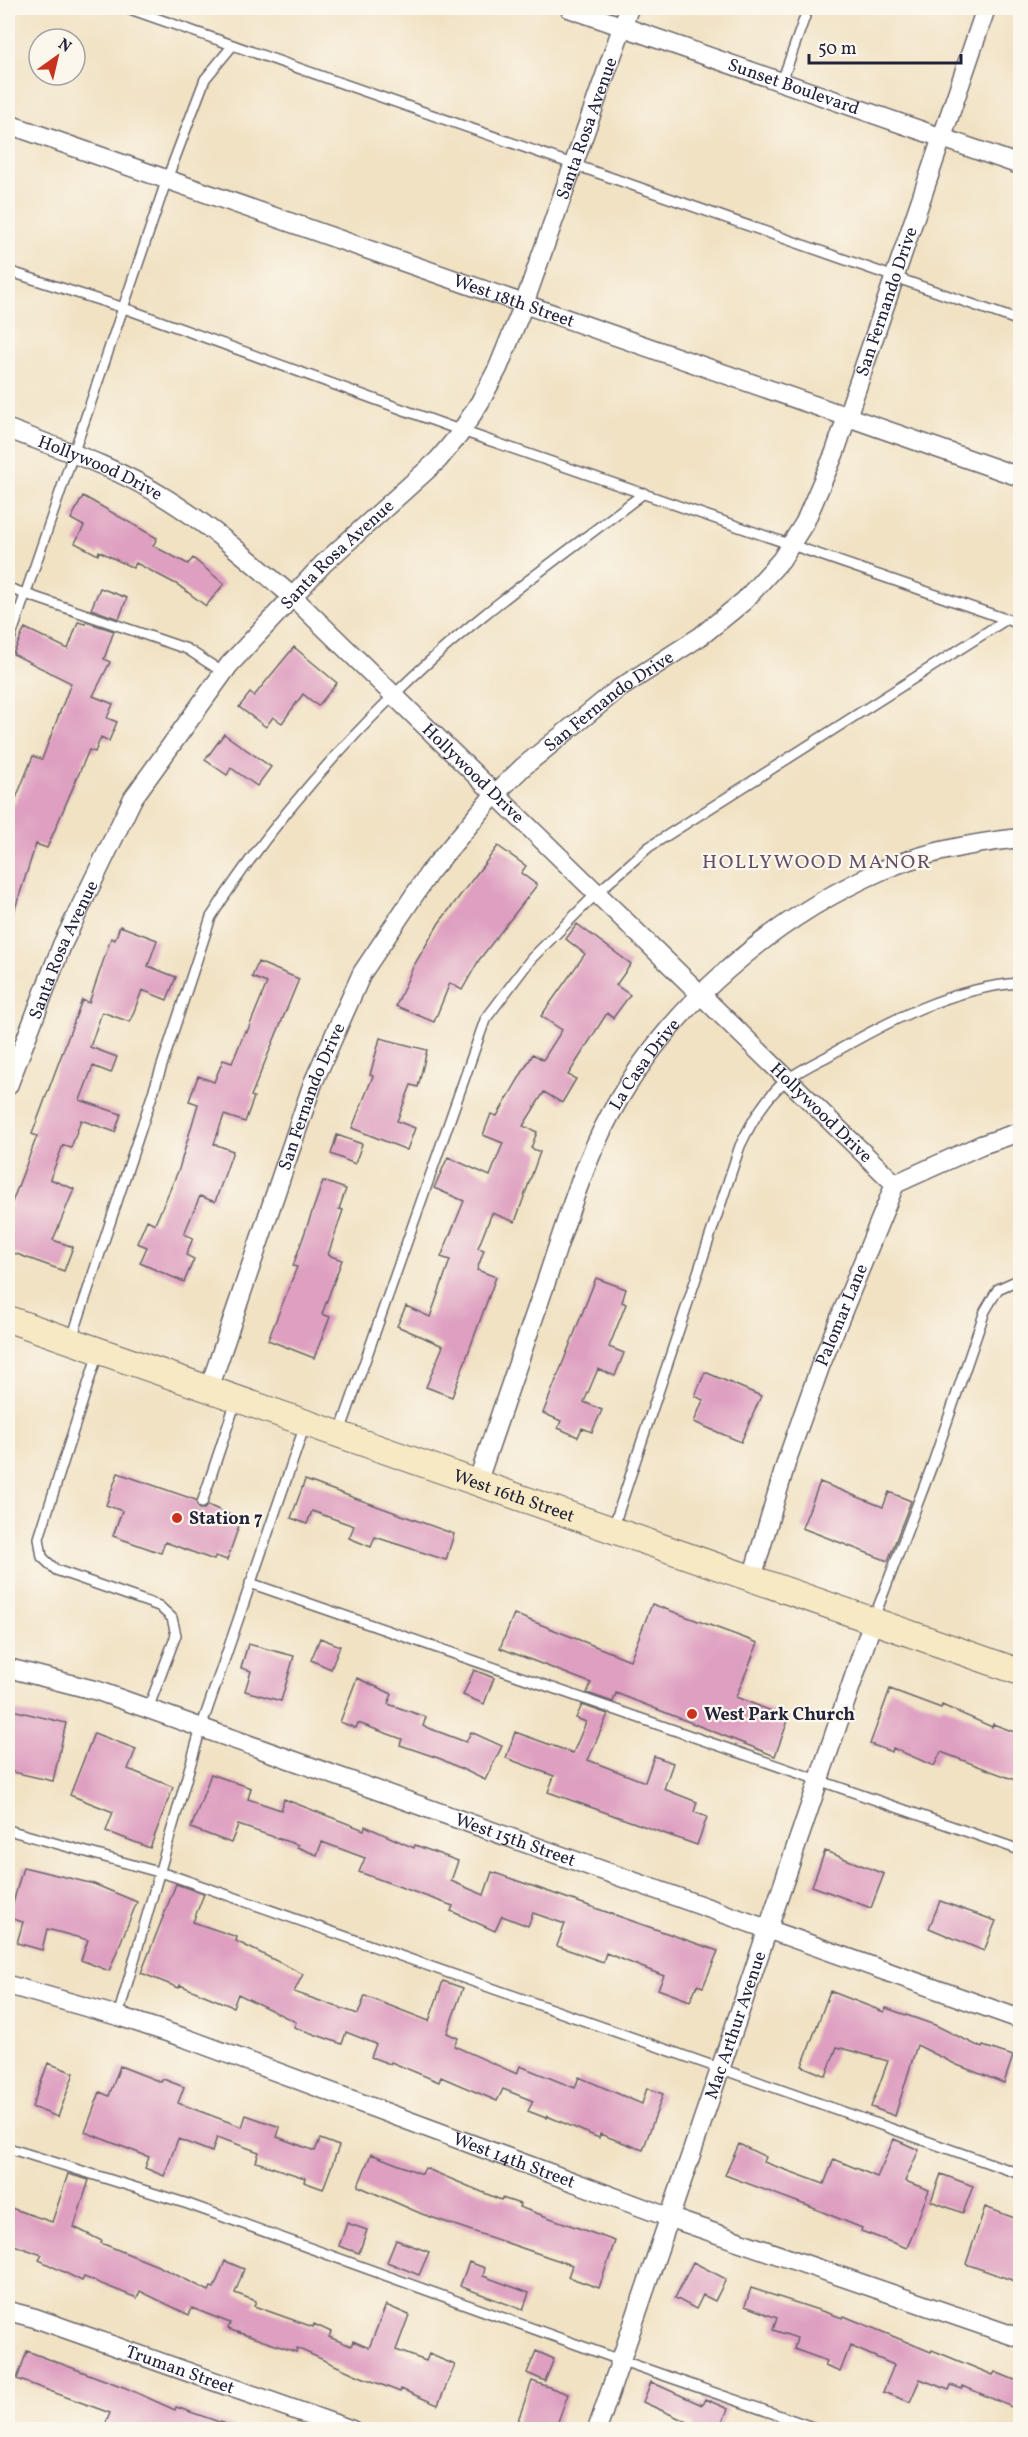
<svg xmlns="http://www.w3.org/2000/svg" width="1028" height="2437" font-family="Vollkorn,serif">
	<rect width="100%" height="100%" fill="#fbf7ec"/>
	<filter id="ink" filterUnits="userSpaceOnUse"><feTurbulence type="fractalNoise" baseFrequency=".0167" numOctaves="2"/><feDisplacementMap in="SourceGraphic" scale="12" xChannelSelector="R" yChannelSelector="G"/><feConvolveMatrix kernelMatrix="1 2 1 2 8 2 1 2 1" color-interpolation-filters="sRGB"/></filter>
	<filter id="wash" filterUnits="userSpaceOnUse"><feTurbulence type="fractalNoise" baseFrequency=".008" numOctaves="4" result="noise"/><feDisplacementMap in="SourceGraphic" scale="24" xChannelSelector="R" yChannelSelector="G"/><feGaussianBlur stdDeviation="1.35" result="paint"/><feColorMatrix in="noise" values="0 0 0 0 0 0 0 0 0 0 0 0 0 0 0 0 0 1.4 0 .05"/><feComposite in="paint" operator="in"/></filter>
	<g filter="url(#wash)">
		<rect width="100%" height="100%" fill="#f1e2c4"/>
		<g id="blocks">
			<path fill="#de9fc0" d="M 83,496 L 157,538 L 153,546 L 188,564 L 193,558 L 224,584 L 206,606 L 178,585 L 136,563 L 133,568 L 99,551 L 98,555 L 75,543 L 84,526 L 71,519 Z
				M 100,588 L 127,598 L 119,619 L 91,609 Z
				M 78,622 L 85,624 L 86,622 L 114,631 L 104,659 L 110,662 L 93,696 L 113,704 L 107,718 L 117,722 L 109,741 L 101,737 L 95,752 L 89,750 L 47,848 L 36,844 L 11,921 L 8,921 L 8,803 L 13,806 L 33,756 L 42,759 L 71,683 L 13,654 L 25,628 L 68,649 Z
				M 294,647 L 337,683 L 318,706 L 303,694 L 282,723 L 273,717 L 266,727 L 239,707 L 250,693 L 254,696 Z
				M 224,734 L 271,767 L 257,786 L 231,768 L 227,775 L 205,760 Z
				M 498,846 L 526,866 L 521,873 L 537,885 L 479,960 L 462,990 L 450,983 L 434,1022 L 396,1006 L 413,967 L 439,923 Z
				M 577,924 L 631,964 L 616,985 L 630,995 L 613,1018 L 607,1013 L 568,1075 L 576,1079 L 562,1103 L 544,1092 L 523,1126 L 537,1132 L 531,1148 L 540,1152 L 515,1222 L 492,1213 L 478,1248 L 484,1250 L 477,1270 L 496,1277 L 452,1397 L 426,1387 L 443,1346 L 397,1326 L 406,1306 L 430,1317 L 450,1260 L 441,1257 L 464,1201 L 434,1188 L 448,1157 L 490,1176 L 503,1143 L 483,1135 L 491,1114 L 497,1116 L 533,1054 L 543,1060 L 562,1030 L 541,1016 L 585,954 L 566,939 Z
				M 120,926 L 157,940 L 148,966 L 176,977 L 167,1000 L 142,990 L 130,1022 L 102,1012 L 90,1047 L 117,1057 L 111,1073 L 93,1066 L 80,1100 L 121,1114 L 115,1132 L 81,1120 L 71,1148 L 63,1145 L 50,1179 L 74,1189 L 53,1240 L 73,1247 L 64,1271 L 8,1251 L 8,1213 L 37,1136 L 32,1134 L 82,1000 L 89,1003 L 111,938 L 115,940 Z
				M 258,962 L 299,979 L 251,1096 L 254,1097 L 245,1122 L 224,1115 L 214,1144 L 233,1151 L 215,1202 L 200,1196 L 184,1234 L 193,1238 L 186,1255 L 194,1259 L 184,1282 L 140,1263 L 147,1247 L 137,1243 L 147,1220 L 155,1224 L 179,1169 L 198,1104 L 189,1101 L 198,1076 L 214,1082 L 223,1060 L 232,1063 L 245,1031 L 247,1032 L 267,983 L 252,977 Z
				M 380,1038 L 427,1050 L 418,1087 L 411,1085 L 397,1121 L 415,1128 L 407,1150 L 352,1128 L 373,1076 L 370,1075 Z
				M 337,1135 L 362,1144 L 355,1164 L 331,1154 Z
				M 323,1181 L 346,1189 L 339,1209 L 343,1210 L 328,1255 L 342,1260 L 322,1314 L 330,1317 L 314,1358 L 268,1340 L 297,1267 L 293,1266 Z
				M 596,1278 L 626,1289 L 622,1302 L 626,1304 L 609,1347 L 624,1353 L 615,1376 L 598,1369 L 584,1402 L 602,1410 L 592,1432 L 582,1428 L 578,1437 L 558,1428 L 561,1421 L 543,1413 Z
				M 705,1372 L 761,1396 L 741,1442 L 694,1422 L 703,1400 L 695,1396 Z
				M 118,1473 L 196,1500 L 199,1509 L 204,1509 L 208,1505 L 241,1520 L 227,1560 L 216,1556 L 214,1560 L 165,1542 L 161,1553 L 113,1536 L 122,1511 L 106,1505 Z
				M 305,1480 L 454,1534 L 446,1560 L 375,1537 L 371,1547 L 349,1538 L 354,1526 L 312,1511 L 307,1524 L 291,1518 Z
				M 820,1482 L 883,1507 L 889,1492 L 911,1501 L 888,1561 L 802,1528 Z
				M 652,1604 L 758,1643 L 736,1697 L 789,1718 L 775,1756 L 616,1693 L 613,1702 L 587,1693 L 591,1683 L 500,1648 L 514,1614 L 630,1660 Z
				M 320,1638 L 340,1646 L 331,1669 L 311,1660 Z
				M 248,1644 L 294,1656 L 281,1701 L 245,1691 L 251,1671 L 241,1668 Z
				M 474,1670 L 494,1678 L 484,1704 L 463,1695 Z
				M 357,1678 L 392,1694 L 388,1704 L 426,1717 L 423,1726 L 466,1742 L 471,1732 L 502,1746 L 485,1780 L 441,1759 L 400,1745 L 402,1739 L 358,1723 L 356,1728 L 340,1722 Z
				M 890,1689 L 941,1708 L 942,1705 L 992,1727 L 993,1724 L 1020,1734 L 1020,1782 L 941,1752 L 934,1766 L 893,1748 L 892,1752 L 870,1744 Z
				M 582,1705 L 608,1714 L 588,1760 L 645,1782 L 654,1756 L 673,1763 L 664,1789 L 697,1802 L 694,1812 L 707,1817 L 697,1845 L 548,1792 L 554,1776 L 506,1758 L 515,1732 L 573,1753 L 586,1722 L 576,1718 Z
				M 8,1709 L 66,1723 L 53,1781 L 8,1771 Z
				M 94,1733 L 136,1749 L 128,1769 L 173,1787 L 150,1848 L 106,1831 L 113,1812 L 70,1795 Z
				M 211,1774 L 251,1788 L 248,1799 L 281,1810 L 284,1799 L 364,1830 L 365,1826 L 414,1848 L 415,1845 L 458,1861 L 451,1881 L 484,1895 L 492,1872 L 718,1951 L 703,1987 L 697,1985 L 690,2001 L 658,1989 L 664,1976 L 606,1953 L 603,1962 L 557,1946 L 565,1924 L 533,1913 L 528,1926 L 502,1916 L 495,1931 L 451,1911 L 453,1906 L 359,1872 L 365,1858 L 322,1842 L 317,1855 L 297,1847 L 298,1845 L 238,1825 L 231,1843 L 191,1828 Z
				M 825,1851 L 884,1874 L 871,1908 L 812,1886 Z
				M 23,1867 L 94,1884 L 137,1902 L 109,1971 L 81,1960 L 88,1940 L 47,1929 L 42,1950 L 17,1943 L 23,1922 L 9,1918 Z
				M 176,1884 L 204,1894 L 193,1922 L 237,1937 L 236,1941 L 303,1974 L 294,1992 L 358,2014 L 365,1996 L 429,2021 L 443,1981 L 463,1988 L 447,2033 L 458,2038 L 454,2046 L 517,2074 L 520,2066 L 575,2088 L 579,2077 L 642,2104 L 647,2088 L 663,2094 L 643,2150 L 600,2134 L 599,2138 L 547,2116 L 546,2118 L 528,2111 L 533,2101 L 503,2089 L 497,2101 L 441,2077 L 439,2082 L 391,2062 L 390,2064 L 371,2057 L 376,2044 L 346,2032 L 342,2044 L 294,2027 L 296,2022 L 238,1994 L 233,2007 L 180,1985 L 179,1988 L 141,1973 Z
				M 940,1901 L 996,1921 L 984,1951 L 929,1928 Z
				M 830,1991 L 884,2012 L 886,2008 L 935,2025 L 982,2048 L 983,2046 L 1013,2056 L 1004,2083 L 957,2065 L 917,2045 L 895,2116 L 871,2107 L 888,2061 L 837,2047 L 826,2076 L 802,2066 Z
				M 48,2063 L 74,2073 L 58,2117 L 32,2107 Z
				M 120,2066 L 161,2082 L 163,2079 L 184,2087 L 178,2103 L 242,2127 L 246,2115 L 280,2127 L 277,2137 L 315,2151 L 320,2139 L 339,2146 L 323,2189 L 304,2182 L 305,2178 L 256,2162 L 259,2152 L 217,2137 L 212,2152 L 178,2139 L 164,2176 L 145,2168 L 149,2157 L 85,2132 L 100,2092 L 109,2096 Z
				M 894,2139 L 919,2150 L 905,2181 L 929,2190 L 907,2248 L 861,2231 L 862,2228 L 808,2206 L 725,2175 L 739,2144 L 766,2157 L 764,2162 L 824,2184 L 834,2159 L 877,2177 Z
				M 371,2154 L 422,2174 L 425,2168 L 501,2200 L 502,2198 L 520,2204 L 519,2207 L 615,2241 L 599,2288 L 568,2277 L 572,2265 L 422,2214 L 358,2186 Z
				M 68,2174 L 89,2180 L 74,2227 L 102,2241 L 101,2243 L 158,2266 L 209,2291 L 211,2287 L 214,2288 L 225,2261 L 244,2269 L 235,2293 L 256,2301 L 254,2306 L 313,2327 L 314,2324 L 331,2332 L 329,2337 L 351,2346 L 353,2341 L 369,2348 L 386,2305 L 409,2315 L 396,2350 L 426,2361 L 429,2354 L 455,2365 L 438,2405 L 401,2389 L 400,2392 L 359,2376 L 297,2348 L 296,2352 L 228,2329 L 230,2323 L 192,2308 L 189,2315 L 140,2291 L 137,2298 L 84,2277 L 82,2281 L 39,2260 L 42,2255 L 8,2243 L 8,2207 L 52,2222 Z
				M 941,2174 L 973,2186 L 963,2213 L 931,2201 Z
				M 985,2207 L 1020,2220 L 1020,2283 L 966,2264 Z
				M 347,2223 L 367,2230 L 359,2253 L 339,2246 Z
				M 396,2240 L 429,2252 L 419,2275 L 387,2262 Z
				M 469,2262 L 485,2268 L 483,2276 L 529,2293 L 523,2310 L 460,2286 Z
				M 693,2262 L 726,2279 L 715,2301 L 703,2295 L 696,2309 L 675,2298 Z
				M 751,2288 L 843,2318 L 844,2316 L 931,2352 L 932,2350 L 993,2375 L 995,2372 L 1020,2382 L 1020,2392 L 1014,2408 L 963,2386 L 962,2389 L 951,2385 L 949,2390 L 920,2379 L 910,2402 L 883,2392 L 894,2365 L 850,2346 L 840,2372 L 825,2366 L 827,2361 L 794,2349 L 797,2338 L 773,2330 L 777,2318 L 745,2306 Z
				M 27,2351 L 126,2388 L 175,2410 L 176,2407 L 234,2427 L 234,2430 L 103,2430 L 110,2413 L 17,2379 Z
				M 536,2351 L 554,2359 L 545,2381 L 527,2373 Z
				M 532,2381 L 568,2394 L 555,2430 L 534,2430 L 517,2423 Z
				M 651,2382 L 702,2405 L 705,2399 L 728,2409 L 719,2430 L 692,2430 L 694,2425 L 643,2402 Z"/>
		</g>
	</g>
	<g filter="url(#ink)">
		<use href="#blocks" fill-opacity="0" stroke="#6a656b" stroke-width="1.5"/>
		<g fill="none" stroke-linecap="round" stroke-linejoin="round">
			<g stroke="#6a656b" stroke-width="12">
				<path id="service" d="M 127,8 L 1020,321
					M 782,81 L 808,8
					M 8,271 L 124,308 L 462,431 L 1020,624
					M 8,588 L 187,649 L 224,673
					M 8,645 L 167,179 L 205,79 L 233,45
					M 72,1338 L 211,917 C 262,837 325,763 393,696 C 467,621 561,557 644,493
					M 98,1353 L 39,1538 L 42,1557 L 56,1570 L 159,1606 L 172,1618 L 176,1635 L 148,1709
					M 340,1432 L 485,1020 L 531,959 L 597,893 L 649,847 L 1007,619
					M 202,1503 L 236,1401
					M 613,1528 L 740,1146 C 752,1121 766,1096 788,1079 C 800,1070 815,1063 828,1056 C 886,1022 953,987 1020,983
					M 250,1583 L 1020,1850
					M 874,1618 L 933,1463 L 985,1311 L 998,1289 L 1020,1279
					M 8,1830 L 176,1877 L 1020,2174
					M 118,2016 L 201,1728 L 305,1425
					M 8,2148 L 188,2204 L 620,2360 L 821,2430"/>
			</g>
			<g stroke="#6a656b" stroke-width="21">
				<g id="minor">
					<path id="s1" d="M 569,8 L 1020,165"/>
					<path id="s2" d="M 8,124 L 1020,477"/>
					<path id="s3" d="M 8,429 C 61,449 118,468 167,499 C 212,527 253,563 294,598 L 895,1184"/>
					<path id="s4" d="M 8,1086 L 62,945 L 133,798 L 229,665 L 323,564 L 438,460 L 459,435 L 480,402 L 498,368 L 524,304 L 629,8"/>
					<path id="s5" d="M 209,1389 L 313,1083 L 362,973 L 429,873 L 495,794 L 523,767 L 617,690 L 701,636 L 744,601 L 781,560 L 805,522 L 835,452 L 986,8"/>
					<path id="s6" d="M 477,1483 C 501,1414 524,1345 548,1276 C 566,1222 583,1165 610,1115 C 668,1007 773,918 883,870 C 926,851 975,843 1020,838"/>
					<path id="s7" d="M 752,1578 L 787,1460 L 821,1364 L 895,1184 L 981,1145 L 1020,1132"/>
					<path id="s8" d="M 8,1668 L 98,1691 L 1020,2019"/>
					<path id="s9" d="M 8,1985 L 118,2016 L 188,2039 L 668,2217 L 1020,2338"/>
					<path id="s10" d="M 8,2311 L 35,2318 L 352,2430"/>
					<path id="s11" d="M 597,2430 L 873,1621"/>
				</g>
			</g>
			<g stroke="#6a656b" stroke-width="28">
				<g id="secondary">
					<path id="s12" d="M 8,1319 L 1020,1672"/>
				</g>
			</g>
			<use href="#service" stroke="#fff" stroke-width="9"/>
			<use href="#minor" stroke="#fff" stroke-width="18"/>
			<use href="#secondary" stroke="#f6e9c3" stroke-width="26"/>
		</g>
	</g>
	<g fill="#c8321e" stroke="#fbf7ec" stroke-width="2">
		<circle cx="177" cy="1518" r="6"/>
		<circle cx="692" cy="1714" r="6"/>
	</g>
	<g text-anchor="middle" stroke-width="4.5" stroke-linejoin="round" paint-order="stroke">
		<g font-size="18" fill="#22223b" stroke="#fbf7ec">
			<text dy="6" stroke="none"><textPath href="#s1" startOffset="238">Sunset Boulevard</textPath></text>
			<text dy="6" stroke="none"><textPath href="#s4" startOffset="1137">Santa Rosa Avenue</textPath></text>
			<text dy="6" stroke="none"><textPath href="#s2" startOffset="536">West 18th Street</textPath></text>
			<text dy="6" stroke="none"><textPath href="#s5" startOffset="1318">San Fernando Drive</textPath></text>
			<text dy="6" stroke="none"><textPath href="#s3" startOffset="100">Hollywood Drive</textPath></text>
			<text dy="6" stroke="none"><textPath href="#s4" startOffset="633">Santa Rosa Avenue</textPath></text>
			<text dy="6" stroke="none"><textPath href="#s5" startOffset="814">San Fernando Drive</textPath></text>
			<text dy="6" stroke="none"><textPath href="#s3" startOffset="586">Hollywood Drive</textPath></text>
			<text dy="6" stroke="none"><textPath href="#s4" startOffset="147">Santa Rosa Avenue</textPath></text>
			<text dy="6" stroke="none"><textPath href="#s6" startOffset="453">La Casa Drive</textPath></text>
			<text dy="6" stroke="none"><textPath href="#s5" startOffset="310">San Fernando Drive</textPath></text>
			<text dy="6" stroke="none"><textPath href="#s3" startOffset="1072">Hollywood Drive</textPath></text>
			<text dy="6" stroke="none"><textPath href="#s7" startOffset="278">Palomar Lane</textPath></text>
			<text dy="6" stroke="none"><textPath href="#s12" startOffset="536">West 16th Street</textPath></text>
			<text dy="6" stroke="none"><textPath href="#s8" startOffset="536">West 15th Street</textPath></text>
			<text dy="6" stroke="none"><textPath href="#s11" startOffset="428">Mac Arthur Avenue</textPath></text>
			<text dy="6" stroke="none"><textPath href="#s9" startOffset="536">West 14th Street</textPath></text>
			<text dy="6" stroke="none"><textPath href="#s10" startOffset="182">Truman Street</textPath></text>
		</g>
		<g font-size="18" font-weight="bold" fill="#22223b" stroke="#fbf7ec" text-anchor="start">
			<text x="189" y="1524">Station 7</text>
			<text x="704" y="1720">West Park Church</text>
		</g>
		<g font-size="20" letter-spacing="1.5" fill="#644e6a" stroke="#fbf7ec">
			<text x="817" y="868">HOLLYWOOD MANOR</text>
		</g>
	</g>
	<rect width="1028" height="2437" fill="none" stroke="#fbf7ec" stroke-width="30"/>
	<g transform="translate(57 57) rotate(34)"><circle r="28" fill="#fbf7ec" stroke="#a4a2a5" stroke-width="1.5"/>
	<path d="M0-4.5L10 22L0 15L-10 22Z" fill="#c8321e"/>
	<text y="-9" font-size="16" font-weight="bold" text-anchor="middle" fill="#22223b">N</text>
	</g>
	<path d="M809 54v9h152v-9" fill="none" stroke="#22223b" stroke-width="3"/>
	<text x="818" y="54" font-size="18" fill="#22223b" stroke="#fbf7ec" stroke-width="4.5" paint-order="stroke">50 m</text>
</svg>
